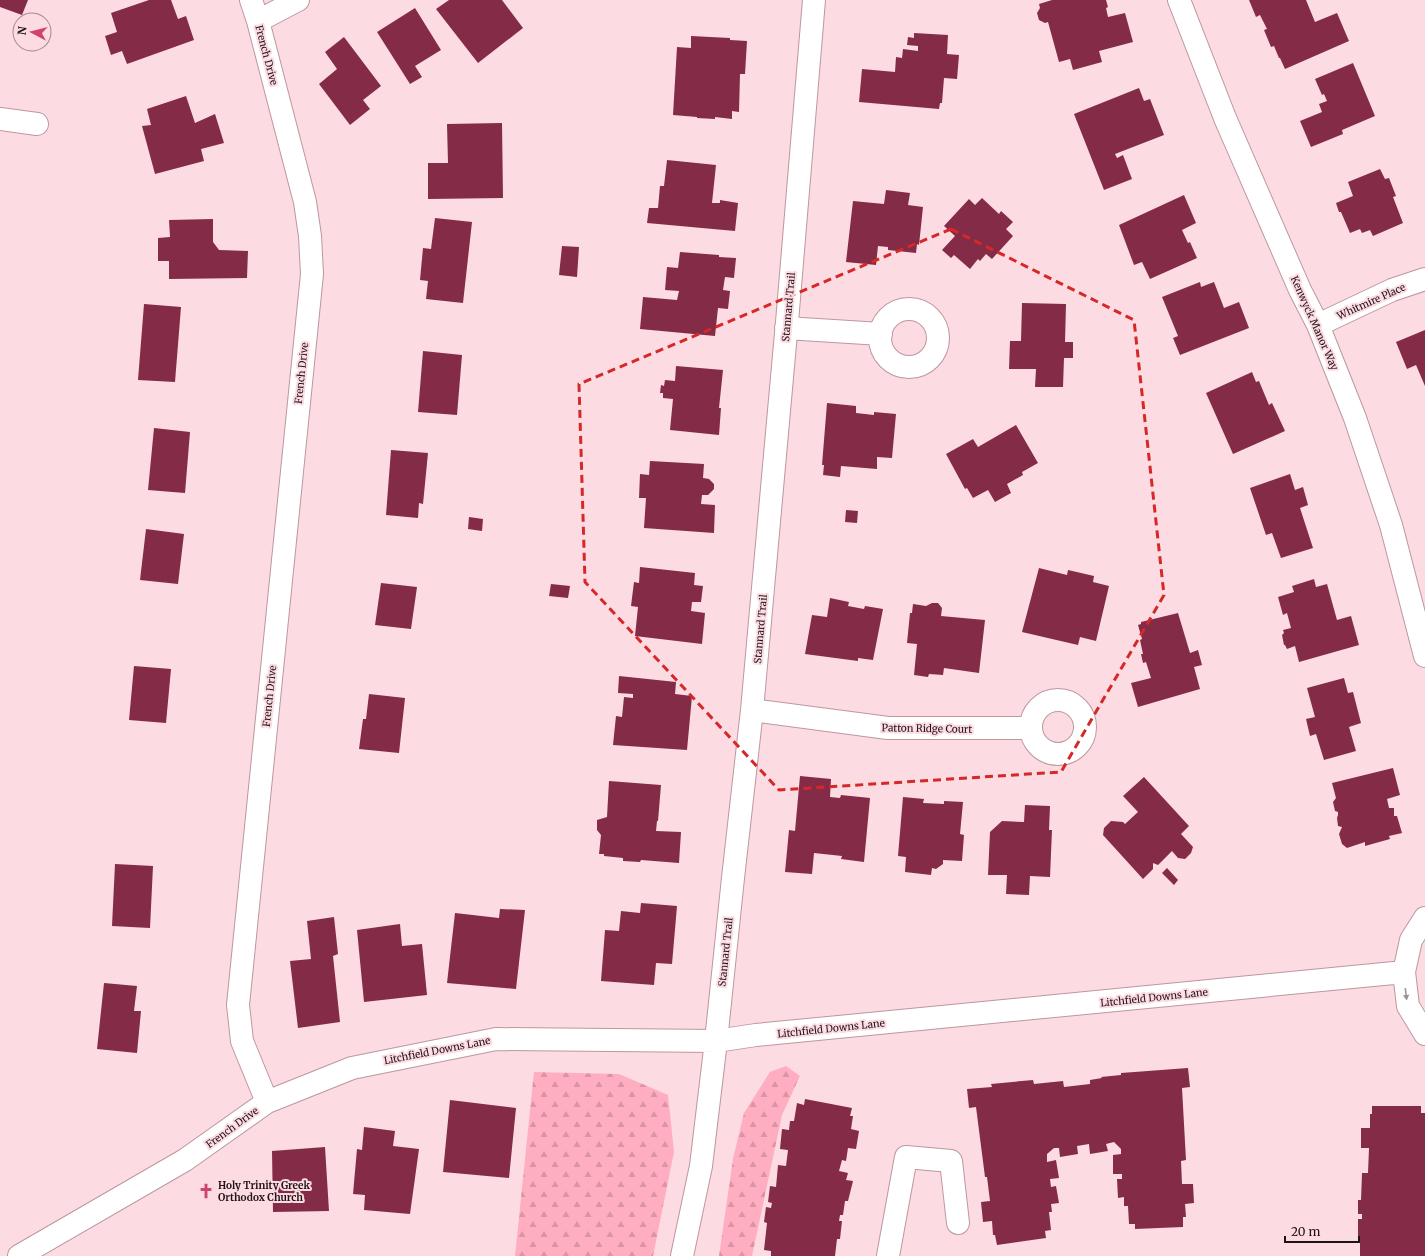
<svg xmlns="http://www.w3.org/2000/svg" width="1425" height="1256" font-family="Merriweather,serif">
	<defs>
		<pattern id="forest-firs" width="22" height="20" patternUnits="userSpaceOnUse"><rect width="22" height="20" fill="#ffadc0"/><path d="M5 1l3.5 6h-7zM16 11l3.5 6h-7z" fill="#da94a4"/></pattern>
	</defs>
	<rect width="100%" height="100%" fill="#fcdbe2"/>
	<path fill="url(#forest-firs)" d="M 786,1066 L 800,1076 L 782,1115 L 752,1256 L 719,1256 L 733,1159 L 744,1113 L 770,1072 Z
		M 534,1072 L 619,1074 L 668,1095 L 674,1152 L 653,1256 L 515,1256 Z"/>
	<path fill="#842b47" d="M 0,0 L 28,0 L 22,15 L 0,7 Z
		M 149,0 L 171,0 L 178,19 L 186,16 L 194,40 L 127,64 L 122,51 L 111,55 L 105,36 L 117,32 L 111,13 Z
		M 449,0 L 502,0 L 523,28 L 478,63 L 436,9 Z
		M 1052,0 L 1106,0 L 1108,7 L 1106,8 L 1108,17 L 1125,13 L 1133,42 L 1099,51 L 1102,62 L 1073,70 L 1070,59 L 1059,62 L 1048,22 L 1045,23 L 1039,20 L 1037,13 L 1040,8 L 1039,4 Z
		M 1249,0 L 1306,0 L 1315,22 L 1337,13 L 1349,41 L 1285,69 L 1280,58 L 1279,58 L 1274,46 L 1271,47 L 1264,30 L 1267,29 L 1260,15 L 1256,17 Z
		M 415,8 L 441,50 L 415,66 L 422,77 L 410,84 L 377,32 Z
		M 914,33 L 948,35 L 947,54 L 959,55 L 957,79 L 944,78 L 942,103 L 940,103 L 939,109 L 859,102 L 862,69 L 895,72 L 896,57 L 902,58 L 903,49 L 918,51 L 918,46 L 907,45 L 908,37 L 914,38 Z
		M 691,36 L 730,38 L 730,40 L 747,41 L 745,74 L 740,74 L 739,112 L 732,111 L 732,119 L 715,117 L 715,119 L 697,118 L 697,117 L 673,115 L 677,47 L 691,48 Z
		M 344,37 L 381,86 L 363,100 L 370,109 L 350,125 L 319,84 L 337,69 L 325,52 Z
		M 1353,63 L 1375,116 L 1342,130 L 1343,134 L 1311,147 L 1300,121 L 1322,112 L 1319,104 L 1327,101 L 1324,94 L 1322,95 L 1315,79 Z
		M 1139,88 L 1144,101 L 1150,99 L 1164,135 L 1115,154 L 1117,158 L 1123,155 L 1132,179 L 1104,190 L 1074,114 Z
		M 186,96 L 195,123 L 215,114 L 224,143 L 201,149 L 204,161 L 155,174 L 142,126 L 151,125 L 147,109 Z
		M 502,123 L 503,198 L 428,199 L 428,163 L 448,163 L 447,124 Z
		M 667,160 L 716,165 L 712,203 L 720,203 L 720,200 L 738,203 L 735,231 L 647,223 L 649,208 L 658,208 L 660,186 L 664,186 Z
		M 1380,169 L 1385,179 L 1389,178 L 1396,196 L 1393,197 L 1403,223 L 1373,236 L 1370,230 L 1362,233 L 1360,229 L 1350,233 L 1341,212 L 1339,212 L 1336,203 L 1353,196 L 1348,182 Z
		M 886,190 L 910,193 L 908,205 L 923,207 L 919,245 L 917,244 L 916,253 L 888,250 L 888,247 L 878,246 L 876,265 L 846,262 L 853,201 L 884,204 Z
		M 1184,195 L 1196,223 L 1182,230 L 1188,243 L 1190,242 L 1197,258 L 1150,279 L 1142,262 L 1134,265 L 1119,225 Z
		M 982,198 L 999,214 L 1001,211 L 1013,222 L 1006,229 L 1013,236 L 992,259 L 986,254 L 980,261 L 978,259 L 970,269 L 954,255 L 951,258 L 942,250 L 955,236 L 944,226 L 969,199 L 975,205 Z
		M 435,218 L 472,222 L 463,303 L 426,299 L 428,281 L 420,280 L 423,248 L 431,249 Z
		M 213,219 L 213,242 L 219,250 L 248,251 L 247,278 L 169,279 L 169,261 L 158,261 L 158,238 L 170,237 L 169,220 Z
		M 562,246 L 579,247 L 577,277 L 559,275 Z
		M 680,252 L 719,255 L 719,257 L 736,258 L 734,278 L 725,277 L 723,290 L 730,291 L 728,309 L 718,308 L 715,336 L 640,329 L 643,297 L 677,300 L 679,291 L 665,290 L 667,267 L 678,268 Z
		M 1200,282 L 1201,287 L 1214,282 L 1224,308 L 1239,302 L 1249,328 L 1180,355 L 1173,338 L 1178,336 L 1162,297 Z
		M 1022,303 L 1066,304 L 1065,342 L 1073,342 L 1073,358 L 1064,358 L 1063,387 L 1035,387 L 1036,369 L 1009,369 L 1010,341 L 1021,341 Z
		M 144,304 L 181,307 L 175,382 L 138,380 Z
		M 1425,330 L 1425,386 L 1416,365 L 1407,369 L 1396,342 Z
		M 423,351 L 462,355 L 457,415 L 418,412 Z
		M 676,366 L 723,370 L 719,408 L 721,408 L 719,435 L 670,430 L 673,399 L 663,398 L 663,393 L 660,393 L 661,385 L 664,386 L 665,380 L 675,381 Z
		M 1252,372 L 1256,382 L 1259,381 L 1269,405 L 1272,403 L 1285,431 L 1233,454 L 1206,393 Z
		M 827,403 L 856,406 L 856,413 L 874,415 L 874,412 L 896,414 L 892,458 L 877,457 L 877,469 L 841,466 L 840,477 L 823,475 L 824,465 L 822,465 Z
		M 1016,425 L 1038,463 L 1022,472 L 1023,475 L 1007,484 L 1011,493 L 995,502 L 988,490 L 973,498 L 967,488 L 965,489 L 946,454 L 973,439 L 978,447 Z
		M 154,428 L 190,432 L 185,493 L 148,490 Z
		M 391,450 L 428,453 L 423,504 L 419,503 L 418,518 L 386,515 Z
		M 650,461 L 704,464 L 703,478 L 709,479 L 714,484 L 714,489 L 708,495 L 702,495 L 701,504 L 715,505 L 714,533 L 644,528 L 646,498 L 639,498 L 640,474 L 649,475 Z
		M 1290,474 L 1295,490 L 1303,487 L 1308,505 L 1300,508 L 1313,548 L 1281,558 L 1272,533 L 1266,535 L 1250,488 Z
		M 846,510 L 858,511 L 857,523 L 845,522 Z
		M 469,517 L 483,519 L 482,531 L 468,529 Z
		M 146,529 L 184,534 L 178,584 L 140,580 Z
		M 640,567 L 695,573 L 694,585 L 703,586 L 701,602 L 692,602 L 691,611 L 705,613 L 702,644 L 635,636 L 638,607 L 631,606 L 634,582 L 639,583 Z
		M 1039,568 L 1067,575 L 1068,570 L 1094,576 L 1093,582 L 1109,586 L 1096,641 L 1080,637 L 1078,645 L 1022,632 Z
		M 1314,579 L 1316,587 L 1327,584 L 1337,620 L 1351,616 L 1359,645 L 1299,662 L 1295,646 L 1287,649 L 1285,645 L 1284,645 L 1282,635 L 1284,633 L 1283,630 L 1291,628 L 1287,613 L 1283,615 L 1278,597 L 1294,592 L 1292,586 Z
		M 381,583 L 417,587 L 411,629 L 375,625 Z
		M 551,584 L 570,586 L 568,598 L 549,596 Z
		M 830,598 L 849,602 L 848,606 L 864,609 L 865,606 L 883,609 L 873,660 L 858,658 L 858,661 L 805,654 L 812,615 L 827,617 Z
		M 932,603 L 938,603 L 942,608 L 941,616 L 985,620 L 979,673 L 944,668 L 943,675 L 929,674 L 928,677 L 914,675 L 917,644 L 907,643 L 910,613 L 912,613 L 913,604 L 926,606 Z
		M 1178,613 L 1190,653 L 1198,650 L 1202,665 L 1194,667 L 1200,689 L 1138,707 L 1131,683 L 1151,678 L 1146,662 L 1143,663 L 1141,654 L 1143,654 L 1140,640 L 1142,639 L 1138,625 L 1141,624 L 1141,622 Z
		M 134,666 L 171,669 L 166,723 L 129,720 Z
		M 619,676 L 676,682 L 675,694 L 692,696 L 687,750 L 613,745 L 616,716 L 622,717 L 624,697 L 633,698 L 633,694 L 618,693 Z
		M 1344,678 L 1348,693 L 1353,692 L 1361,723 L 1349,727 L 1356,751 L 1324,760 L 1316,734 L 1310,736 L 1306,719 L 1315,717 L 1307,688 Z
		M 369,694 L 405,698 L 399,753 L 359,749 L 363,719 L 366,719 Z
		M 1393,768 L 1400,795 L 1387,799 L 1389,808 L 1394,808 L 1394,816 L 1397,816 L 1402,833 L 1389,836 L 1390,839 L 1365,846 L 1365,842 L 1347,848 L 1342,844 L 1339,834 L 1342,827 L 1338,826 L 1337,818 L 1338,815 L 1338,812 L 1335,811 L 1333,802 L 1336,798 L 1332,783 Z
		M 800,776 L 831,779 L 830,797 L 840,798 L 841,795 L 870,798 L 864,862 L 841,859 L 842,856 L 814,853 L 812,874 L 785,872 L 789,830 L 795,831 Z
		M 1144,777 L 1189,826 L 1181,834 L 1193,847 L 1191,853 L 1185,859 L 1178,858 L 1172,851 L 1158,865 L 1153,863 L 1153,869 L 1143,879 L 1103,835 L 1104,828 L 1111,821 L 1123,822 L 1125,824 L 1138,812 L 1123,796 Z
		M 609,781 L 661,785 L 658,821 L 657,821 L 656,831 L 681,832 L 679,863 L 641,860 L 640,862 L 623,861 L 623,858 L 604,856 L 604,854 L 599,854 L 601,835 L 597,830 L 597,820 L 607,817 Z
		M 903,797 L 924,799 L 923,803 L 944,804 L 944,801 L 963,802 L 960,834 L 964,835 L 962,861 L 943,860 L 943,864 L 936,869 L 932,868 L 931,875 L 905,872 L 906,857 L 898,856 Z
		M 1025,805 L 1050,806 L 1049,830 L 1052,830 L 1050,877 L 1030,876 L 1029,895 L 1006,894 L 1007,875 L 988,875 L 990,832 L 1002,821 L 1024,822 Z
		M 115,864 L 153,866 L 150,928 L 112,926 Z
		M 1167,868 L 1178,880 L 1174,885 L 1162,873 Z
		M 641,903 L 677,906 L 672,964 L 656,963 L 654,985 L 601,981 L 605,930 L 619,931 L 621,911 L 640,913 Z
		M 500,909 L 525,910 L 516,989 L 447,983 L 455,913 L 499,918 Z
		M 334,917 L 338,954 L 333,956 L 340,1022 L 298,1028 L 290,961 L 311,959 L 307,921 Z
		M 400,924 L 402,946 L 422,944 L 427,995 L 364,1002 L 357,930 Z
		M 104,983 L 137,986 L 134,1011 L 141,1011 L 137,1053 L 97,1049 Z
		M 1188,1068 L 1190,1087 L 1182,1088 L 1186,1160 L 1181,1161 L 1182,1184 L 1193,1184 L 1194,1203 L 1185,1204 L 1186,1217 L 1183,1217 L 1183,1227 L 1135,1229 L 1135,1224 L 1129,1224 L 1128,1206 L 1124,1206 L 1124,1197 L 1118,1198 L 1117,1179 L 1122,1179 L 1122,1174 L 1113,1174 L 1113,1155 L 1121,1154 L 1121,1149 L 1114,1142 L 1106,1144 L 1108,1151 L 1090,1154 L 1089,1144 L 1077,1146 L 1078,1154 L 1060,1157 L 1059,1148 L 1054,1148 L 1047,1154 L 1047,1162 L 1056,1160 L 1059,1178 L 1050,1179 L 1051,1187 L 1056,1186 L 1059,1203 L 1051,1204 L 1052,1212 L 1049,1212 L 1051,1230 L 1045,1231 L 1046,1238 L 997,1245 L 995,1235 L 993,1235 L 992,1221 L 983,1222 L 981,1202 L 990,1201 L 987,1177 L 985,1177 L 976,1107 L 969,1108 L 967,1089 L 992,1087 L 991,1084 L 1033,1080 L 1034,1084 L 1063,1081 L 1064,1087 L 1090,1084 L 1090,1080 L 1102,1078 L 1101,1077 L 1121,1075 L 1121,1073 Z
		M 805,1099 L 852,1108 L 850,1116 L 853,1116 L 851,1129 L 859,1131 L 856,1149 L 848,1148 L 846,1161 L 842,1160 L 839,1171 L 848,1173 L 846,1180 L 853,1181 L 848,1201 L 845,1201 L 843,1215 L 840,1215 L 839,1221 L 842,1221 L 840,1239 L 837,1239 L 835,1256 L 771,1256 L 771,1251 L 764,1250 L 767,1223 L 764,1222 L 766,1207 L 771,1208 L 772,1203 L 768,1202 L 770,1186 L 776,1187 L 778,1165 L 786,1166 L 788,1150 L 780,1149 L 782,1129 L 789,1130 L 790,1121 L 794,1121 L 797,1103 L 804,1105 Z
		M 450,1100 L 516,1108 L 509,1178 L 443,1172 Z
		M 1372,1106 L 1421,1106 L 1421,1113 L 1425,1113 L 1425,1256 L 1360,1256 L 1360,1237 L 1358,1237 L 1358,1219 L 1362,1219 L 1362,1214 L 1358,1214 L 1358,1200 L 1361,1200 L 1362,1173 L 1368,1173 L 1369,1148 L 1361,1148 L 1361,1128 L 1370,1128 L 1370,1114 L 1372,1114 Z
		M 364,1127 L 395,1131 L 393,1146 L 419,1149 L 410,1214 L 364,1210 L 365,1195 L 353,1194 L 357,1149 L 362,1150 Z
		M 325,1147 L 329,1211 L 273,1212 L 272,1151 Z"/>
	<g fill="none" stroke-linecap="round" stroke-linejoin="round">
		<g stroke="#bd979e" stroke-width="24">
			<path id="street" d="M 251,0 L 258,21 L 305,202 L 310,236 L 312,274 L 238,1005 L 242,1041 L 267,1102
				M 1179,0 L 1225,118 L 1300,290 L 1318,325 L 1355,418 L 1391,525 L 1425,656
				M 258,21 L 298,0
				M 0,119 L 37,124
				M880 338a29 29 0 1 1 58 0a29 29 0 1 1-58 0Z
				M 1318,325 L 1392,290 L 1425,279
				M 786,328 L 881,334
				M1031 727a27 27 0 1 1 54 0a27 27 0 1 1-54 0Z
				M 752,710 L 888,728 L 1031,728
				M 1425,918 L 1411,940 L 1404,972 L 1408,1006 L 1425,1034
				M 19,1256 L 185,1160 L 267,1102 L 352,1068 L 496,1039 L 716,1041 L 756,1035 L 1404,972
				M 682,1256 L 701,1166 L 716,1041 L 733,878 L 752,710 L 787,322 L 814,0
				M 888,1256 L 906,1157 L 951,1161 L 958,1223"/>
		</g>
		<use href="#street" stroke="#fff" stroke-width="22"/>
	</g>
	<defs><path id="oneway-solid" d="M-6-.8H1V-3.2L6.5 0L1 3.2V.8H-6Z"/></defs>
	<use fill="#9b9596" href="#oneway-solid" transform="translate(1406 994) rotate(83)"/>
	<path fill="none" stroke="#d62828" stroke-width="3" stroke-dasharray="8 5" stroke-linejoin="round" d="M 951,229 L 1134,320 L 1164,595 L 1061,772 L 779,790 L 585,582 L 579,384 Z"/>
	<defs>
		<g id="church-bare" transform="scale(1.2)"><path d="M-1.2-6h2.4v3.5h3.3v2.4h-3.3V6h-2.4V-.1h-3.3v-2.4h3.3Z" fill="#d04371" stroke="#fcdbe2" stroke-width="2.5" paint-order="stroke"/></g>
	</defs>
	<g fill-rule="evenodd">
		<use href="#church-bare" x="206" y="1191"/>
	</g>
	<g text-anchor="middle" stroke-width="4" stroke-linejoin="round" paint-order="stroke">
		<g font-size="10" fill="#201316" stroke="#fcdbe2">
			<text transform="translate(267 55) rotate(75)" y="4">French Drive</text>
			<text transform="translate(1371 301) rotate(-24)" y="4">Whitmire Place</text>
			<text transform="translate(788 307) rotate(-85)" y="4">Stannard Trail</text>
			<text transform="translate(1315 323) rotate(66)" y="4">Kenwyck Manor Way</text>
			<text transform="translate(301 373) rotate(-84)" y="4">French Drive</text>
			<text transform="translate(760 629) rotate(-85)" y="4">Stannard Trail</text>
			<text transform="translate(269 696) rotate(-84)" y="4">French Drive</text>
			<text transform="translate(927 728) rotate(1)" y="4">Patton Ridge Court</text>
			<text transform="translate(725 952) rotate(-84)" y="4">Stannard Trail</text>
			<text transform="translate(1154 997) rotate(-6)" y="4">Litchfield Downs Lane</text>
			<text transform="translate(831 1028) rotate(-6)" y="4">Litchfield Downs Lane</text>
			<text transform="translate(437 1050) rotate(-11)" y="4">Litchfield Downs Lane</text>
			<text transform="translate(232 1127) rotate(-36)" y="4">French Drive</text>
		</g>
		<g font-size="10" font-weight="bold" fill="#201316" stroke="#fcdbe2" text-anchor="start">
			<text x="218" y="1189">Holy Trinity Greek<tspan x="218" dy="12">Orthodox Church</tspan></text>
		</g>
	</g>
	<g transform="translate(32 32) rotate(277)"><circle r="19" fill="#fcdbe2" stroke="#a48b90"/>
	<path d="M0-3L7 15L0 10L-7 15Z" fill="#d04371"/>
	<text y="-6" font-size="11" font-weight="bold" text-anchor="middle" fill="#201316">N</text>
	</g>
	<path d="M1285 1236v6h74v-6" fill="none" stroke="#201316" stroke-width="2"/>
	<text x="1291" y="1236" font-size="12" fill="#201316" stroke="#fcdbe2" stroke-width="3" paint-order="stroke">20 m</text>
</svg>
